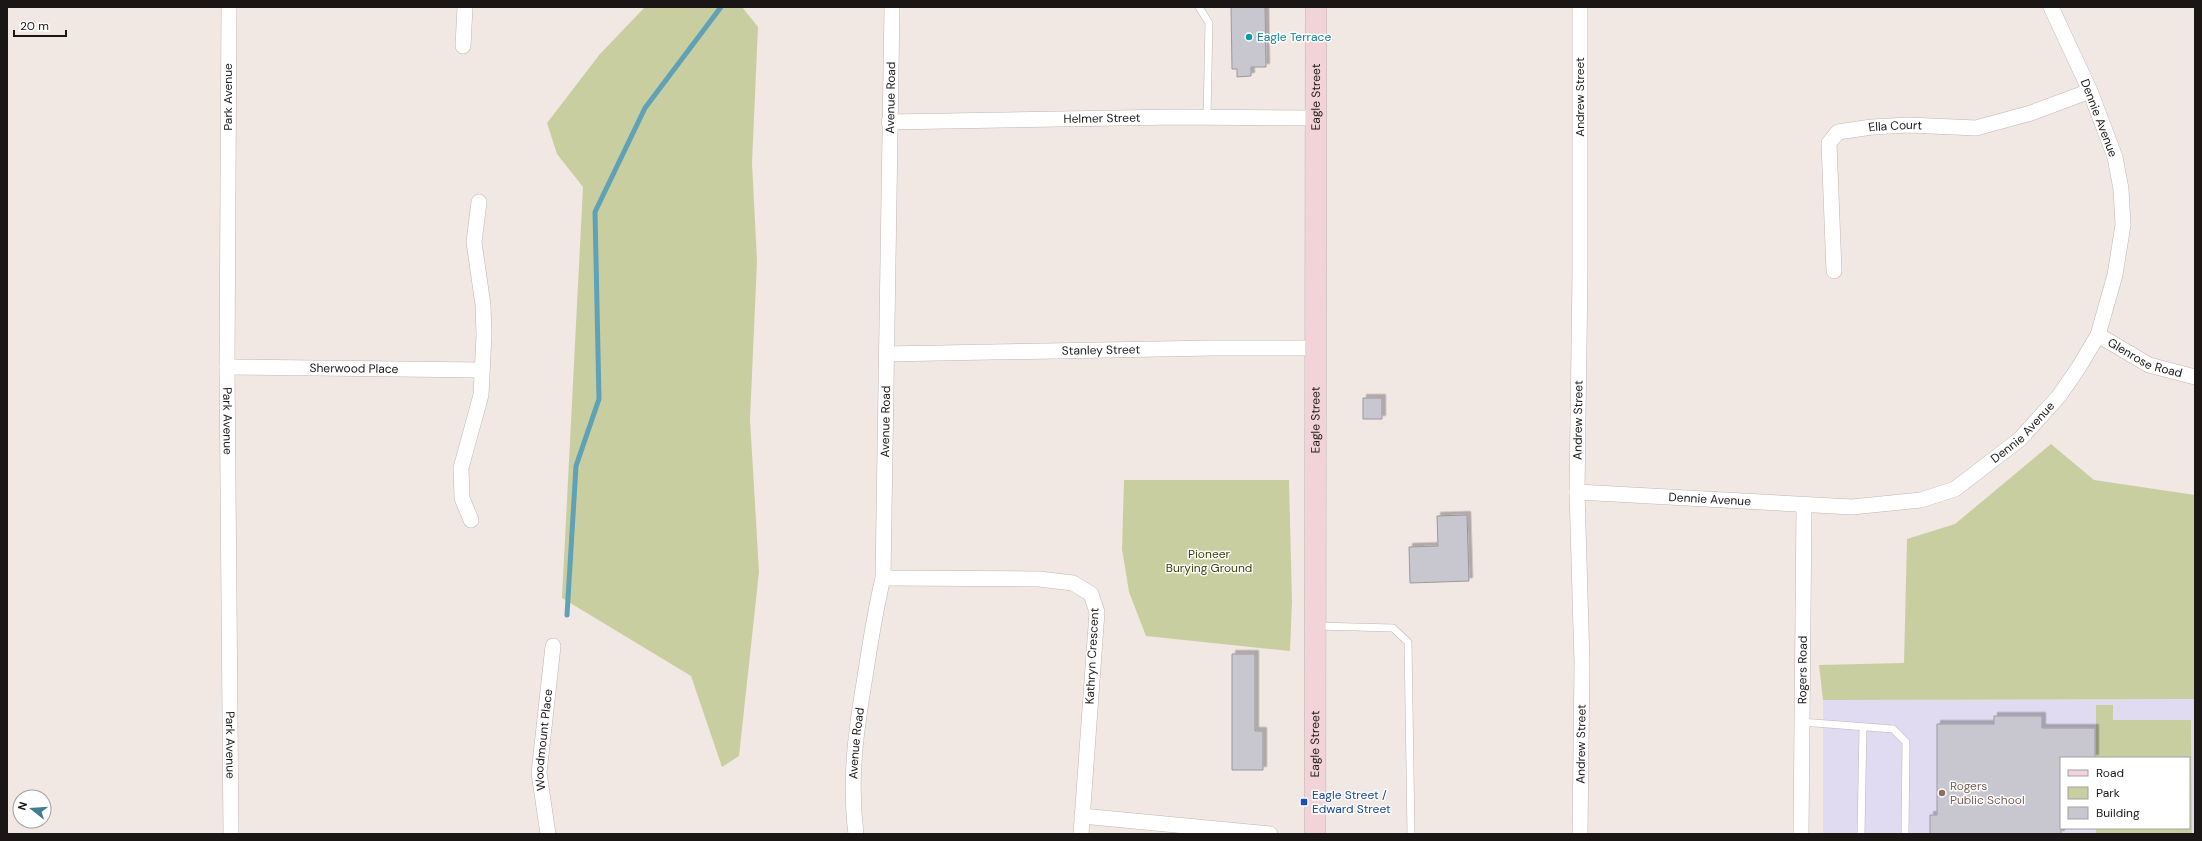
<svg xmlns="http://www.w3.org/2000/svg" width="2202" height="841" font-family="'DM Sans',sans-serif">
	<defs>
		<filter id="shadow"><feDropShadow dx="3.5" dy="-3.5" stdDeviation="0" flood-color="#0004"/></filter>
	</defs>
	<rect width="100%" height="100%" fill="#f1e7e3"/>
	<path fill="#e1dbf1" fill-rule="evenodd" d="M 2195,699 L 2195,834 L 1823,834 L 1823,700 ZM 2061,758 L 2189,758 L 2189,828 L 2061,828 Z"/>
	<path fill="#c9cea1" d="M 645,7 L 742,7 L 758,27 L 752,163 L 757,261 L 750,419 L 759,572 L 739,756 L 722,767 L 691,676 L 562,598 L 583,187 L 557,154 L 547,123 L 600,54 Z
		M 2051,444 L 2094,480 L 2195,495 L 2195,699 L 1823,700 L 1819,665 L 1904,663 L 1907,539 L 1955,524 Z
		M 1124,480 L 1289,480 L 1292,601 L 1290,651 L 1146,636 L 1129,592 L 1122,549 Z
		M 2096,705 L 2113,705 L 2113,720 L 2191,720 L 2192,834 L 2096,834 L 2096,828 L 2189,828 L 2189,758 L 2096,758 Z"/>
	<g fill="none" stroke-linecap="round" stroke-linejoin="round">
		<path stroke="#5fa2b5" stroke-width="5" d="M 567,615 L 576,466 L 599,399 L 595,212 L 645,108 L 721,7"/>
	</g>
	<path fill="#c8c7d0" stroke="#9998a0" filter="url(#shadow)" d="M 1231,7 L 1265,7 L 1266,67 L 1251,67 L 1251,76 L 1237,77 L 1237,69 L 1232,69 Z
		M 1363,398 L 1382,398 L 1382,419 L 1363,419 Z
		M 1467,515 L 1469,581 L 1410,583 L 1409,547 L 1438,546 L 1437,516 Z
		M 1232,654 L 1255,654 L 1255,731 L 1263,731 L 1263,770 L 1232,770 Z
		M 1994,716 L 2042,716 L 2042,728 L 2095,728 L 2095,758 L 2061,758 L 2061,834 L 1930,834 L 1930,815 L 1937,815 L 1937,724 L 1994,724 Z"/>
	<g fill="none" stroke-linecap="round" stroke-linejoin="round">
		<g stroke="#c0b6b3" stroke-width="8">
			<path id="lane" d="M 1199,7 L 1209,23 L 1207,117
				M 1317,626 L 1393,628 L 1408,642 L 1411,834
				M 1801,722 L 1893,729 L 1906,742 L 1905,834
				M 1861,834 L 1863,727"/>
		</g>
		<g stroke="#c0b6b3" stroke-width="16">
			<g id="street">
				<path id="s1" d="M 229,7 L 227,367 L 231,834"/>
				<path d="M 463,46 L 465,7"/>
				<path id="s2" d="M 889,122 L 1176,117 L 1315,118"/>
				<path id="s3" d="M 1834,271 L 1829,143 L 1838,132 L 1872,127 L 1909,125 L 1976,128 L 2031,113 L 2090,91"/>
				<path id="s4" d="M 2098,335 L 2149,365 L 2195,377"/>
				<path id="s5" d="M 887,354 L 1213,348 L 1314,348"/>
				<path id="s6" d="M 227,367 L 481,370"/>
				<path id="s7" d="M 1577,492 L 1852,507 L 1921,500 L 1955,489 L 2020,439 L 2059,396 L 2079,367 L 2098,335 L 2115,275 L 2123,225 L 2121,189 L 2115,157 L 2090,91 L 2051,7"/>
				<path d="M 471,520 L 462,498 L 461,468 L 481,395 L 484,335 L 483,305 L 474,242 L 479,202"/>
				<path d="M 883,578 L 1039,579 L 1073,583 L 1091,594 L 1097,612 L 1081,834"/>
				<path d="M 1082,816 L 1270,834"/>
				<path id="s8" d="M 548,834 L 539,773 L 553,646"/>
				<path id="s9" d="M 856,834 C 849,780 856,730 865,677 C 870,644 875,611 883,578 L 892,7"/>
				<path id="s10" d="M 1580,834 L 1582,663 L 1577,492 L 1580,273 L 1580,7"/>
				<path id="s11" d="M 1801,834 L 1804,505"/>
			</g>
		</g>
		<g stroke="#c0b6b3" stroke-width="22">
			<g id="secondary">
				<path id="s12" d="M 1315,834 L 1316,7"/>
			</g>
		</g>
		<use href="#lane" stroke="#fff" stroke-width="7"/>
		<use href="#street" stroke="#fff" stroke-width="15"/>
		<use href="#secondary" stroke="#f2d3d8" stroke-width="21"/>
	</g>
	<circle fill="#0f9aa8" stroke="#fff" stroke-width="1.5" cx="1249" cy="37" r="4"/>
	<circle fill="#8d6e63" stroke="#fff" stroke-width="1.5" cx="1942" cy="793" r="4"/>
	<rect fill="#1a4fb4" stroke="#fff" stroke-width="1.5" x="1300" y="798" width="8" height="8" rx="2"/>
	<g text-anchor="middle" stroke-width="3" stroke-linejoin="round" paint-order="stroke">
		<g font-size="12" fill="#0d838f" stroke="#fff" text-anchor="start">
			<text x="1257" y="41">Eagle Terrace</text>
		</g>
		<g font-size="12" fill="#1a1615" stroke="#fff">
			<text transform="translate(228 97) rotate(-90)" y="4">Park Avenue</text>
			<text dy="4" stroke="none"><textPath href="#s12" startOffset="737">Eagle Street</textPath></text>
			<text transform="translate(1580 97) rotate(-90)" y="4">Andrew Street</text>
			<text dy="4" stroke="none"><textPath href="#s9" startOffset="739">Avenue Road</textPath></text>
			<text dy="4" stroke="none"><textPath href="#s2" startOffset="213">Helmer Street</textPath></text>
			<text transform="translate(2099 118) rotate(69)" y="4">Dennie Avenue</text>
			<text dy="4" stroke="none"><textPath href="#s3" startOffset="200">Ella Court</textPath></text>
			<text dy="4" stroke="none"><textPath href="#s5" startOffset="214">Stanley Street</textPath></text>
			<text dy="4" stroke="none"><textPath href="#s4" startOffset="53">Glenrose Road</textPath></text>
			<text dy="4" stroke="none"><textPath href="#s6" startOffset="127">Sherwood Place</textPath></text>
			<text dy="4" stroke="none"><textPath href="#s12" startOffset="414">Eagle Street</textPath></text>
			<text dy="4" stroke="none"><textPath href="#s1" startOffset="414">Park Avenue</textPath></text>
			<text dy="4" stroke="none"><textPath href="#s10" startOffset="414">Andrew Street</textPath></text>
			<text dy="4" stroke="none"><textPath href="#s9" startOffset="415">Avenue Road</textPath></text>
			<text dy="4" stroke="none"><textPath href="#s7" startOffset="469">Dennie Avenue</textPath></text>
			<text dy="4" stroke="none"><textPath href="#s7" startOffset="133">Dennie Avenue</textPath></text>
			<text transform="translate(1092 656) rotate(-87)" y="4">Kathryn Crescent</text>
			<text dy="4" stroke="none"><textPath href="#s11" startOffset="164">Rogers Road</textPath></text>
			<text dy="4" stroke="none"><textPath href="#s8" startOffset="95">Woodmount Place</textPath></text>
			<text dy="4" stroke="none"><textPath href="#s1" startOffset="738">Park Avenue</textPath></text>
			<text dy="4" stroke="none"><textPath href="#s9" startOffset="91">Avenue Road</textPath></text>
			<text dy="4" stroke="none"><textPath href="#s12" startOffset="90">Eagle Street</textPath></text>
			<text dy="4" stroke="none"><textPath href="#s10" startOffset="90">Andrew Street</textPath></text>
		</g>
		<g font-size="12" fill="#3c3e01" stroke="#fff">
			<text x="1209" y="558">Pioneer<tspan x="1209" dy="14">Burying Ground</tspan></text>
		</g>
		<g font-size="12" fill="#785e54" stroke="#fff" text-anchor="start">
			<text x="1950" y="790">Rogers<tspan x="1950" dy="14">Public School</tspan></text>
		</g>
		<g font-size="12" fill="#164399" stroke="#fff" text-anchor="start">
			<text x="1312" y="799">Eagle Street /<tspan x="1312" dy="14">Edward Street</tspan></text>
		</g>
	</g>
	<rect width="2202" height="841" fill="none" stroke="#1a1615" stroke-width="16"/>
	<rect x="2060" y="757" width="130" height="72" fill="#ffffff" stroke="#a3a2a1"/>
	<rect x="2068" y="770" width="20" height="6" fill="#f2d3d8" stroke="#a3a2a1"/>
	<text x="2096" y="777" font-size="12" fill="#1a1615">Road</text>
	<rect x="2068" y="787" width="20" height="12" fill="#c9cea1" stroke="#a3a2a1"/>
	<text x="2096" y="797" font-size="12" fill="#1a1615">Park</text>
	<rect x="2068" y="807" width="20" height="12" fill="#c8c7d0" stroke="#a3a2a1"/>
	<text x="2096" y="817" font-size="12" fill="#1a1615">Building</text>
	<g transform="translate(32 809) rotate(287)"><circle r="19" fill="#ffffff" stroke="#a3a2a1"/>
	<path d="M0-3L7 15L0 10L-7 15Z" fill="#407d93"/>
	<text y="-6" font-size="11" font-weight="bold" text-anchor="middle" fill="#1a1615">N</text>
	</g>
	<path d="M14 30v6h52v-6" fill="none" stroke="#1a1615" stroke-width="2"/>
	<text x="20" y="30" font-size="12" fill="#1a1615" stroke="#ffffff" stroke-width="3" paint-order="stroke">20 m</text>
</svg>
